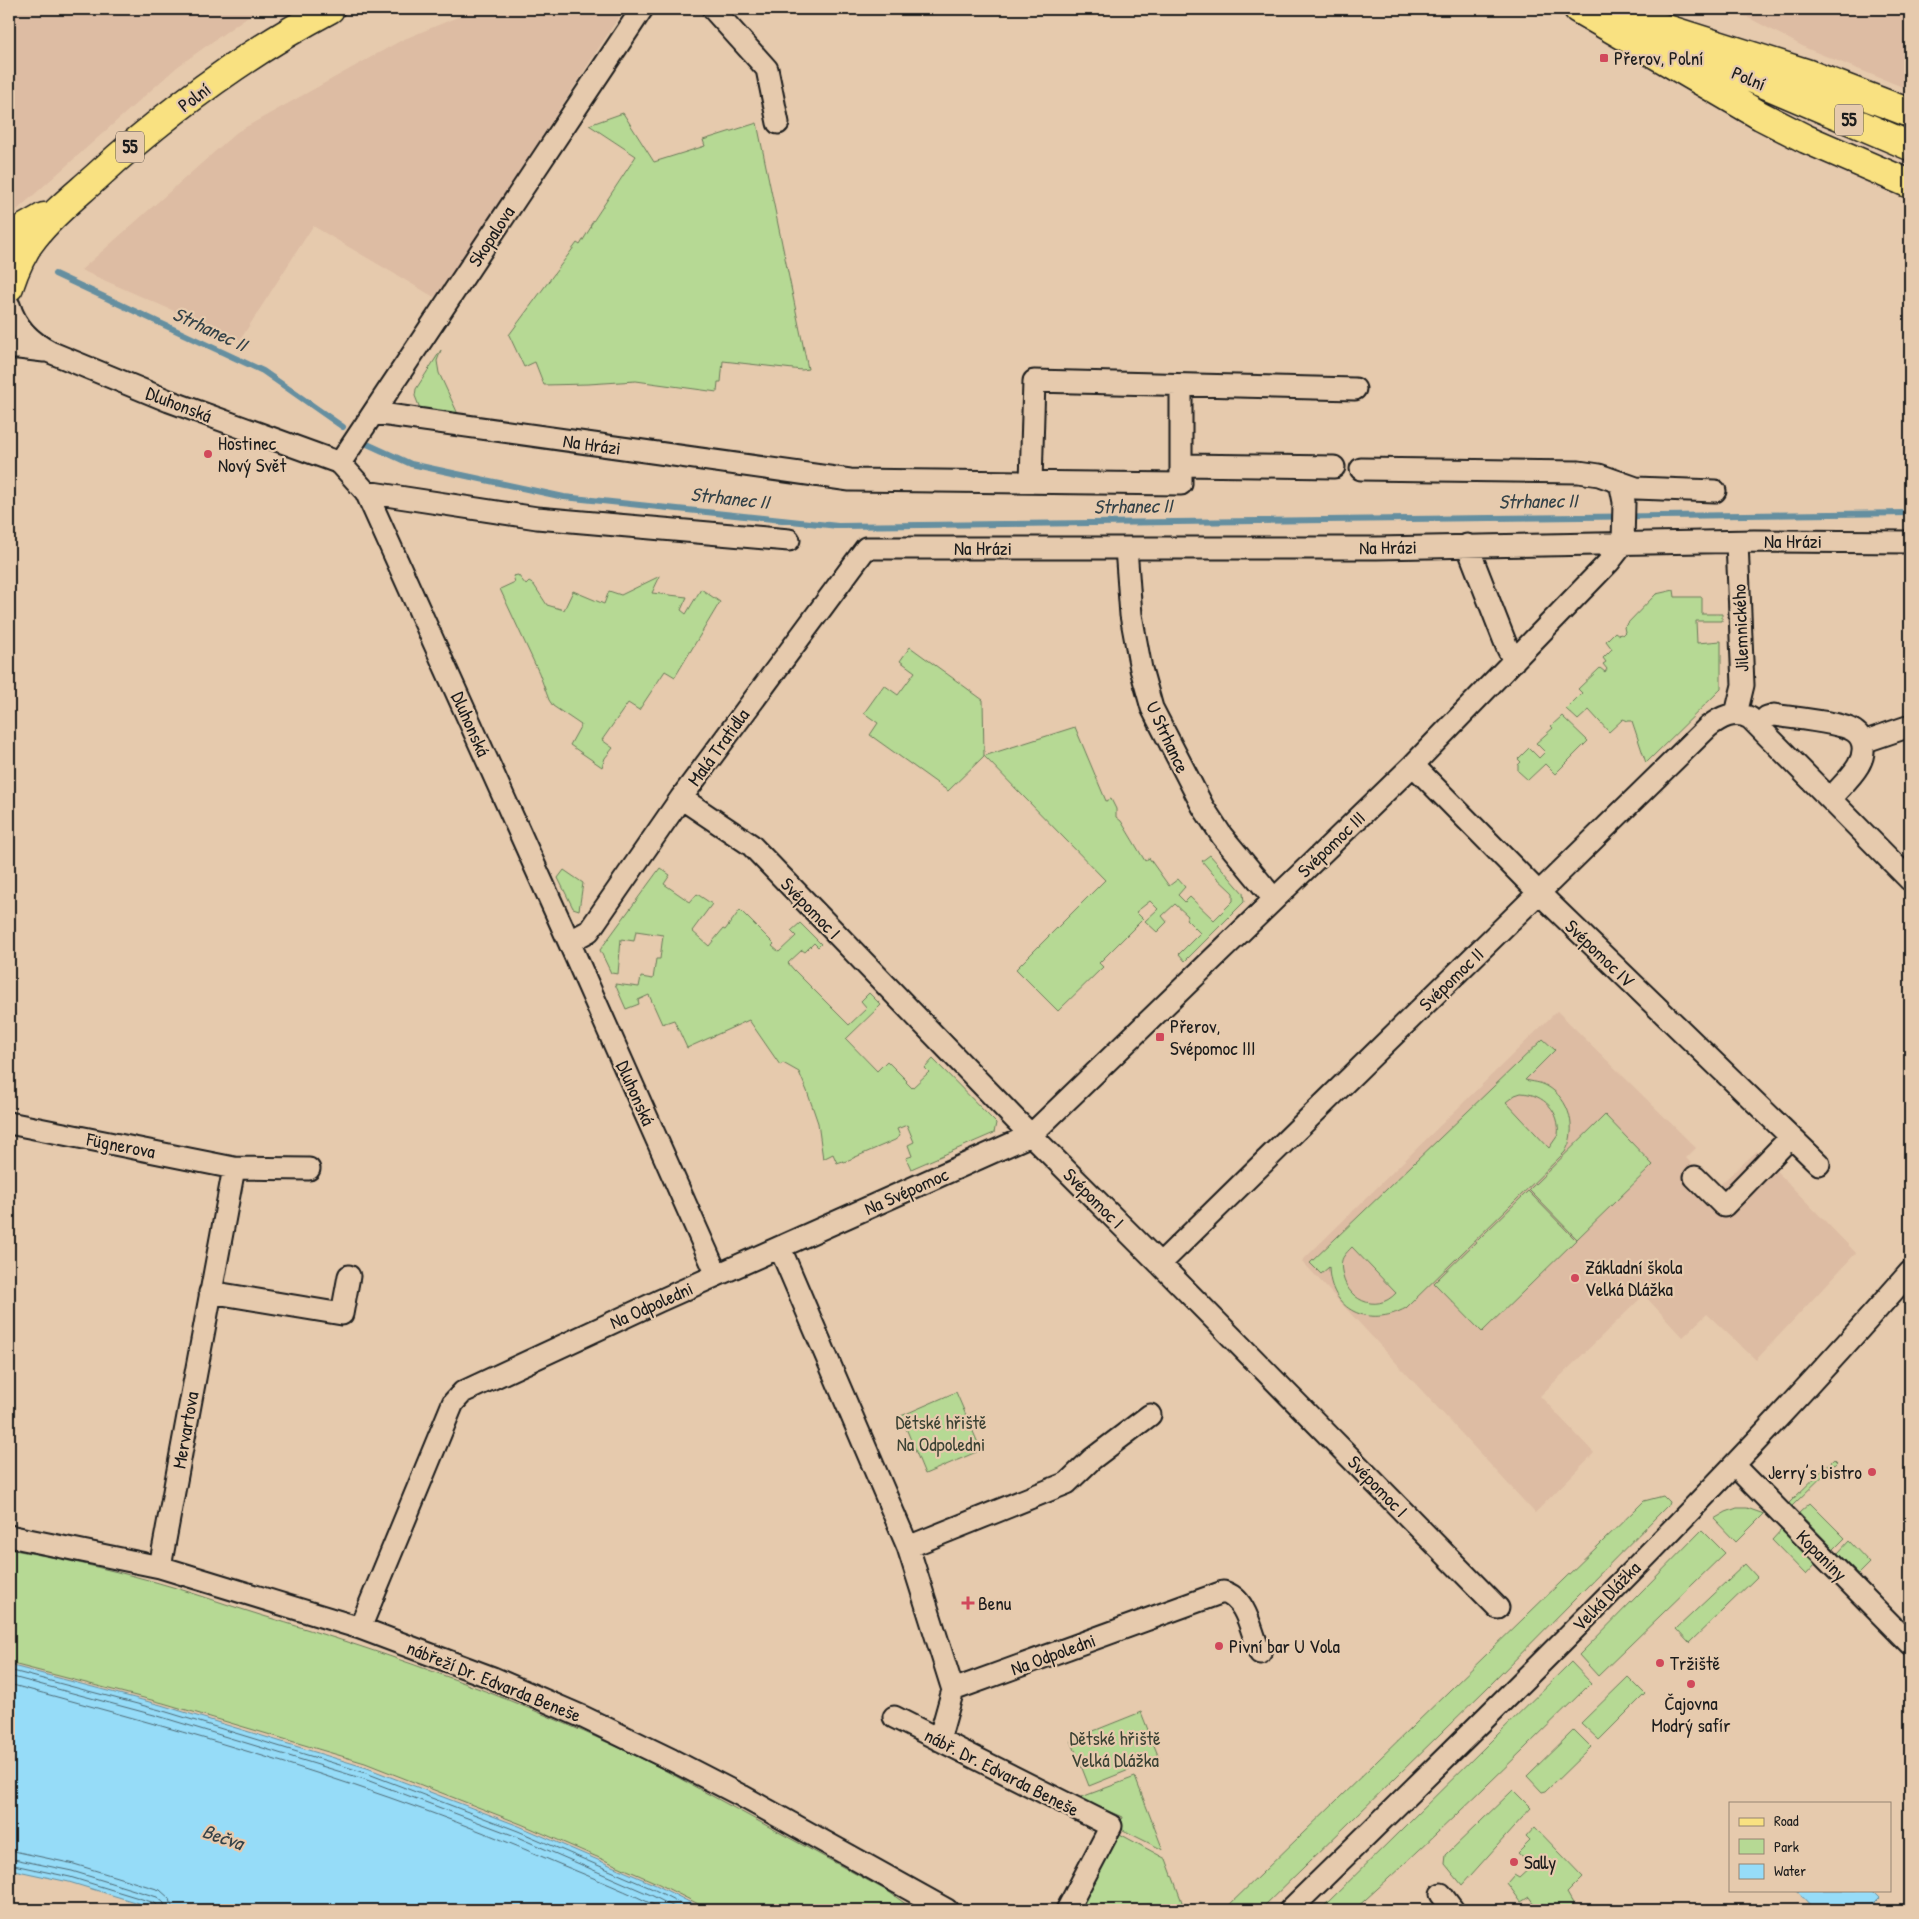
<svg xmlns="http://www.w3.org/2000/svg" width="1919" height="1919" font-family="'Patrick Hand',sans-serif">
	<rect width="100%" height="100%" fill="#e6caad"/>
	<filter id="ink" filterUnits="userSpaceOnUse"><feTurbulence type="fractalNoise" baseFrequency=".02" numOctaves="2"/><feDisplacementMap in="SourceGraphic" scale="10" xChannelSelector="R" yChannelSelector="G"/><feConvolveMatrix kernelMatrix="1 2 1 2 8 2 1 2 1" color-interpolation-filters="sRGB"/></filter>
	<g filter="url(#ink)">
		<path fill="#ddbca3" d="M 9,9 L 258,9 L 177,67 L 9,217 Z
			M 477,9 L 624,9 L 521,169 L 439,292 L 434,297 L 313,226 L 240,340 L 81,270 L 237,132 L 402,40 Z
			M 1732,9 L 1910,9 L 1910,90 L 1808,49 Z
			M 1557,1011 L 1696,1148 L 1686,1158 L 1716,1188 L 1757,1151 L 1856,1253 L 1756,1360 L 1707,1314 L 1683,1337 L 1644,1295 L 1540,1396 L 1594,1453 L 1535,1513 L 1302,1261 Z"/>
		<path fill="#b6d994" stroke="#697a58" fill-rule="evenodd" d="M 623,113 L 654,162 L 705,146 L 703,140 L 757,123 L 808,369 L 802,370 L 723,361 L 721,382 L 718,382 L 717,392 L 636,381 L 588,384 L 544,385 L 535,362 L 524,367 L 509,335 L 577,243 L 580,245 L 591,227 L 590,226 L 636,156 L 589,125 Z
			M 441,350 L 437,361 L 439,373 L 458,414 L 468,421 L 421,411 L 415,396 L 416,389 Z
			M 518,575 L 526,585 L 529,582 L 534,585 L 547,605 L 564,610 L 573,591 L 604,604 L 609,591 L 621,595 L 660,576 L 652,593 L 687,597 L 681,610 L 686,614 L 701,589 L 720,602 L 675,677 L 665,671 L 639,710 L 628,703 L 602,740 L 613,748 L 605,758 L 602,767 L 570,745 L 581,725 L 553,706 L 549,700 L 539,673 L 500,589 L 515,582 L 513,576 Z
			M 1674,590 L 1675,597 L 1702,597 L 1702,614 L 1722,614 L 1722,621 L 1696,621 L 1697,643 L 1721,641 L 1721,689 L 1646,763 L 1632,721 L 1628,721 L 1623,719 L 1609,732 L 1589,710 L 1578,720 L 1566,709 L 1582,693 L 1578,689 L 1600,668 L 1605,672 L 1607,669 L 1603,664 L 1606,662 L 1603,658 L 1612,649 L 1606,641 L 1615,632 L 1619,635 L 1620,634 L 1622,635 L 1625,632 L 1624,627 L 1656,594 Z
			M 910,647 L 983,700 L 984,756 L 1075,727 L 1106,801 L 1111,799 L 1116,809 L 1116,817 L 1121,821 L 1145,861 L 1149,858 L 1169,886 L 1178,879 L 1185,887 L 1178,895 L 1185,902 L 1190,897 L 1214,920 L 1233,901 L 1233,893 L 1213,874 L 1202,861 L 1210,855 L 1243,893 L 1244,902 L 1185,961 L 1179,954 L 1200,933 L 1186,919 L 1188,916 L 1175,904 L 1162,916 L 1167,922 L 1157,932 L 1145,921 L 1158,909 L 1150,901 L 1136,912 L 1143,919 L 1099,963 L 1103,967 L 1058,1011 L 1016,969 L 1105,880 L 984,756 L 948,791 L 870,735 L 878,723 L 864,713 L 884,685 L 898,695 L 915,672 L 900,661 Z
			M 1562,716 L 1588,741 L 1555,774 L 1545,764 L 1528,780 L 1518,771 L 1518,765 L 1521,762 L 1518,759 L 1529,748 L 1539,758 L 1545,752 L 1536,743 L 1553,728 L 1551,726 Z
			M 660,868 L 670,875 L 664,884 L 690,902 L 697,894 L 712,904 L 692,931 L 709,946 L 723,929 L 725,930 L 740,910 L 774,944 L 772,946 L 779,952 L 796,936 L 791,931 L 800,923 L 821,944 L 818,947 L 814,943 L 805,952 L 802,950 L 788,963 L 794,970 L 849,1025 L 867,1008 L 861,1001 L 869,993 L 881,1005 L 846,1039 L 877,1071 L 887,1061 L 907,1081 L 906,1082 L 912,1088 L 929,1072 L 925,1068 L 933,1059 L 996,1123 L 994,1133 L 911,1169 L 906,1158 L 912,1156 L 908,1145 L 914,1142 L 907,1125 L 897,1129 L 900,1136 L 895,1140 L 844,1162 L 843,1161 L 837,1163 L 833,1154 L 823,1159 L 818,1123 L 807,1091 L 799,1072 L 783,1063 L 780,1065 L 749,1020 L 687,1048 L 674,1020 L 662,1024 L 649,995 L 638,1000 L 639,1004 L 626,1009 L 615,984 L 639,987 L 641,977 L 653,979 L 656,959 L 660,959 L 663,935 L 636,931 L 634,941 L 621,939 L 618,974 L 611,973 L 600,950 Z
			M 564,870 L 583,883 L 579,910 L 573,908 L 558,878 Z
			M 1543,1039 L 1555,1050 L 1525,1080 C 1533,1082 1540,1082 1547,1086 C 1570,1099 1578,1130 1565,1152 L 1406,1308 C 1369,1328 1330,1311 1329,1267 L 1321,1274 L 1310,1263 ZM 1521,1093 C 1544,1094 1561,1112 1558,1135 L 1549,1148 L 1506,1102 L 1515,1095 ZM 1352,1247 L 1396,1293 C 1376,1315 1345,1299 1342,1271 C 1341,1266 1341,1260 1344,1256 C 1346,1253 1349,1250 1352,1247 Z
			M 1605,1115 L 1653,1165 L 1577,1239 L 1529,1190 Z
			M 1528,1191 L 1576,1240 L 1482,1332 L 1434,1283 Z
			M 956,1392 L 981,1450 L 925,1474 L 901,1416 Z
			M 1834,1459 L 1837,1462 L 1792,1506 L 1789,1503 Z
			M 1663,1496 L 1669,1502 L 1668,1505 L 1487,1688 L 1260,1910 L 1224,1910 L 1638,1507 L 1644,1501 Z
			M 1810,1503 L 1845,1538 L 1834,1549 L 1799,1513 Z
			M 1737,1508 L 1747,1508 L 1764,1514 L 1736,1542 L 1714,1519 L 1726,1512 Z
			M 1782,1529 L 1816,1564 L 1806,1575 L 1772,1540 Z
			M 1702,1530 L 1725,1553 L 1598,1676 L 1579,1655 Z
			M 1849,1541 L 1870,1563 L 1859,1574 L 1838,1553 Z
			M 9,1549 C 57,1558 105,1568 152,1581 C 189,1591 224,1604 260,1615 C 395,1655 529,1703 655,1765 L 889,1892 L 914,1910 L 710,1910 L 657,1883 L 521,1824 L 365,1763 L 163,1703 L 9,1663 Z
			M 1745,1564 L 1757,1577 L 1689,1643 L 1676,1629 Z
			M 1571,1662 L 1591,1683 C 1513,1760 1435,1837 1354,1910 L 1320,1910 Z
			M 1628,1677 L 1645,1694 L 1599,1740 L 1581,1723 Z
			M 1141,1712 L 1159,1758 L 1089,1786 L 1071,1740 Z
			M 1574,1730 L 1591,1747 L 1546,1791 L 1542,1792 L 1527,1776 Z
			M 1135,1777 L 1163,1850 L 1119,1828 L 1122,1817 L 1079,1798 Z
			M 1513,1790 L 1531,1808 L 1462,1885 L 1445,1864 L 1446,1855 Z
			M 1535,1827 L 1583,1877 L 1567,1893 L 1574,1905 L 1568,1910 L 1553,1910 L 1551,1909 L 1549,1910 L 1535,1910 L 1536,1907 L 1529,1897 L 1521,1902 L 1507,1883 L 1514,1875 L 1519,1878 L 1532,1866 L 1518,1853 L 1530,1841 L 1526,1837 Z
			M 1116,1832 L 1166,1859 L 1185,1910 L 1076,1910 Z"/>
		<path fill="#96dcf8" stroke="#658fa0" d="M 9,1665 L 161,1705 L 367,1768 L 519,1826 L 656,1885 L 705,1910 L 161,1910 L 69,1882 L 9,1869 Z
			M 1796,1890 L 1872,1890 L 1879,1897 L 1866,1910 L 1815,1910 Z"/>
		<g fill="none" stroke-linecap="round" stroke-linejoin="round">
			<path stroke="#4d6974" stroke-width="1" d="M 9,1670 L 160,1710 L 366,1773 L 518,1831 L 653,1889 L 694,1910
				M 9,1676 L 158,1716 L 364,1779 L 515,1836 L 651,1895 L 680,1910
				M 9,1684 C 195,1734 380,1786 557,1863 C 593,1878 629,1892 664,1910
				M 9,1850 L 74,1864 L 160,1890 L 170,1899 L 173,1910
				M 9,1858 L 72,1871 L 157,1897 L 164,1903 L 165,1910
				M 9,1864 L 70,1877 L 155,1903 L 158,1906 L 159,1910"/>
			<path stroke="#658fa0" stroke-width="6" d="M 55,274 L 263,371 L 343,427
				M 365,443 L 411,464 L 564,497 L 838,526 L 1910,513"/>
			<g stroke="#1c1c1c" stroke-width="25">
				<path id="minor" d="M 713,9 L 767,69 L 778,123
					M 9,305 C 16,328 30,341 50,352 L 169,401 L 340,463 L 366,492 L 561,924 L 717,1275
					M 9,348 L 19,348 L 44,351
					M 374,413 L 850,480 L 1181,484 L 1181,385
					M 340,463 L 642,9
					M 1181,465 L 1334,467
					M 1361,469 L 1579,472 L 1599,475 L 1636,488 L 1715,491
					M 1031,482 L 1034,381 L 1355,389
					M 1620,482 L 1624,502 L 1623,544
					M 366,492 L 537,518 L 789,540
					M 1467,545 L 1507,647 L 1514,661
					M 1126,548 L 1131,615 L 1141,669 L 1152,708 L 1203,807 L 1222,836 L 1274,899
					M 1736,714 L 1743,685 L 1737,542
					M 1758,726 L 1767,717 L 1774,715 C 1792,718 1841,722 1854,731 C 1866,739 1865,755 1858,766 C 1851,778 1839,788 1830,799
					M 1863,742 L 1910,726
					M 1413,765 L 1539,893 L 1819,1164
					M 681,798 L 751,845 L 1015,1119 L 1160,1264 L 1498,1608
					M 569,942 L 589,931 L 681,798 L 866,548 L 1377,548 L 1754,541 L 1910,542
					M 9,1123 L 234,1168 L 309,1169
					M 1695,1177 L 1724,1206 L 1790,1138
					M 780,1248 L 908,1547 L 953,1690 L 1223,1592 C 1247,1598 1251,1632 1260,1653
					M 1160,1264 L 1708,727 C 1721,717 1734,710 1750,718 L 1910,880
					M 210,1292 L 342,1314 L 349,1276
					M 1734,1465 L 1910,1644
					M 9,1536 L 160,1567 L 360,1628 L 493,1678 L 583,1717 L 672,1760 L 742,1796 L 947,1910
					M 908,1547 L 1067,1483 L 1092,1459 L 1150,1415
					M 160,1567 L 234,1168
					M 360,1628 L 453,1403 L 463,1392 L 659,1301 L 1031,1135 L 1413,765 L 1609,562 L 1623,544
					M 894,1717 L 1111,1826 L 1067,1910
					M 939,1740 L 953,1690
					M 1441,1894 L 1453,1910
					M 1290,1910 C 1502,1703 1715,1495 1910,1272"/>
			</g>
			<g stroke="#1c1c1c" stroke-width="31">
				<path id="major" d="M 1578,9 L 1761,116 L 1806,139 L 1910,184
					M 1604,9 L 1806,73 L 1910,113
					M 1657,38 L 1910,146
					M 9,237 L 44,217
					M 9,287 C 15,269 23,250 35,236 C 52,214 75,196 95,178 C 166,113 245,54 330,9"/>
			</g>
			<use href="#minor" stroke="#e6caad" stroke-width="21"/>
			<use href="#major" stroke="#f9e181" stroke-width="28"/>
		</g>
	</g>
	<g fill="#d1495b" stroke="#e6caad" stroke-width="2">
		<rect x="1599" y="53" width="10" height="10" rx="2.5"/>
		<circle cx="208" cy="454" r="5"/>
		<rect x="1155" y="1032" width="10" height="10" rx="2.5"/>
		<circle cx="1575" cy="1278" r="5"/>
		<circle cx="1872" cy="1472" r="5"/>
		<path d="M965.5 1595.5h5v5h5v5h-5v5h-5v-5h-5v-5h5z"/>
		<circle cx="1219" cy="1646" r="5"/>
		<circle cx="1660" cy="1663" r="5"/>
		<circle cx="1691" cy="1684" r="5"/>
		<circle cx="1514" cy="1862" r="5"/>
	</g>
	<g text-anchor="middle" stroke-width="4.5" stroke-linejoin="round" paint-order="stroke">
		<g fill="#e6caad" stroke="#595048" stroke-width="1">
			<rect x="1835" y="104.5" width="28" height="31" rx="4"/>
			<rect x="116" y="131.5" width="28" height="31" rx="4"/>
		</g>
		<g font-size="18" font-weight="bold" fill="#1c1c1c">
			<text x="1849" y="126">55</text>
			<text x="130" y="153">55</text>
		</g>
		<g font-size="19" fill="#1c1c1c" stroke="#e6caad" text-anchor="start">
			<text x="1614" y="65">Přerov, Polní</text>
			<text x="218" y="450">Hostinec<tspan x="218" dy="22">Nový Svět</tspan></text>
			<text x="1170" y="1033">Přerov,<tspan x="1170" dy="22">Svépomoc III</tspan></text>
			<text x="1585" y="1274">Základní škola<tspan x="1585" dy="22">Velká Dlážka</tspan></text>
			<text x="1862" y="1479" text-anchor="end">Jerry’s bistro</text>
			<text x="978" y="1610">Benu</text>
			<text x="1229" y="1653">Pivní bar U Vola</text>
			<text x="1670" y="1670">Tržiště</text>
			<text x="1691" y="1710" text-anchor="middle">Čajovna<tspan x="1691" dy="22">Modrý safír</tspan></text>
			<text x="1524" y="1869">Sally</text>
		</g>
		<g font-size="19" fill="#1c1c1c" stroke="#e6caad">
			<text transform="translate(1749 78) rotate(23)" y="7">Polní</text>
			<text transform="translate(194 97) rotate(-37)" y="7">Polní</text>
			<text transform="translate(491 236) rotate(-57)" y="7">Skopalova</text>
			<text transform="translate(179 404) rotate(21)" y="7">Dluhonská</text>
			<text transform="translate(592 444) rotate(8)" y="7">Na Hrázi</text>
			<text x="1793" y="548">Na Hrázi</text>
			<text transform="translate(1388 547) rotate(-1)" y="7">Na Hrázi</text>
			<text x="983" y="555">Na Hrázi</text>
			<text transform="translate(1740 628) rotate(-92)" y="7">Jilemnického</text>
			<text transform="translate(471 724) rotate(66)" y="7">Dluhonská</text>
			<text transform="translate(1168 737) rotate(65)" y="7">U Strhance</text>
			<text transform="translate(718 747) rotate(-54)" y="7">Malá Tratidla</text>
			<text transform="translate(1331 844) rotate(-44)" y="7">Svépomoc III</text>
			<text transform="translate(811 908) rotate(46)" y="7">Svépomoc I</text>
			<text transform="translate(1600 953) rotate(44)" y="7">Svépomoc IV</text>
			<text transform="translate(1451 979) rotate(-44)" y="7">Svépomoc II</text>
			<text transform="translate(636 1093) rotate(66)" y="7">Dluhonská</text>
			<text transform="translate(121 1145) rotate(11)" y="7">Fügnerova</text>
			<text transform="translate(906 1191) rotate(-24)" y="7">Na Svépomoc</text>
			<text transform="translate(1094 1198) rotate(45)" y="7">Svépomoc I</text>
			<text transform="translate(651 1305) rotate(-24)" y="7">Na Odpoledni</text>
			<text transform="translate(185 1430) rotate(-80)" y="7">Mervartova</text>
			<text transform="translate(1378 1486) rotate(46)" y="7">Svépomoc I</text>
			<text transform="translate(1822 1555) rotate(45)" y="7">Kopaniny</text>
			<text transform="translate(1606 1596) rotate(-46)" y="7">Velká Dlážka</text>
			<text transform="translate(1053 1654) rotate(-20)" y="7">Na Odpoledni</text>
			<text transform="translate(494 1681) rotate(22)" y="7">nábřeží Dr. Edvarda Beneše</text>
			<text transform="translate(1002 1772) rotate(27)" y="7">nábř. Dr. Edvarda Beneše</text>
		</g>
		<g font-size="19" fill="#3b4234" stroke="#e6caad">
			<text x="941" y="1429">Dětské hřiště<tspan x="941" dy="22">Na Odpoledni</tspan></text>
			<text x="1115" y="1745">Dětské hřiště<tspan x="1115" dy="22">Velká Dlážka</tspan></text>
		</g>
		<g font-size="20" font-style="italic" fill="#344248" stroke="#e6caad">
			<text transform="translate(210 329) rotate(25)" y="7">Strhanec II</text>
			<text transform="translate(730 498) rotate(6)" y="7">Strhanec II</text>
			<text transform="translate(1538 501) rotate(-1)" y="7">Strhanec II</text>
			<text transform="translate(1133 506) rotate(-1)" y="7">Strhanec II</text>
			<text transform="translate(223 1837) rotate(19)" y="7">Bečva</text>
		</g>
	</g>
	<rect width="1919" height="1919" fill="none" stroke="#e6caad" stroke-width="30"/>
	<rect x="15" y="15" width="1889" height="1889" fill="none" stroke="#1c1c1c" stroke-width="2" filter="url(#ink)"/>
	<rect x="1729" y="1802" width="162" height="90" fill="#e6caad" stroke="#958473"/>
	<rect x="1739" y="1818" width="25" height="8" fill="#f9e181" stroke="#958473"/>
	<text x="1774" y="1826" font-size="15" fill="#1c1c1c">Road</text>
	<rect x="1739" y="1839" width="25" height="15" fill="#b6d994" stroke="#958473"/>
	<text x="1774" y="1852" font-size="15" fill="#1c1c1c">Park</text>
	<rect x="1739" y="1864" width="25" height="15" fill="#96dcf8" stroke="#958473"/>
	<text x="1774" y="1876" font-size="15" fill="#1c1c1c">Water</text>
</svg>
